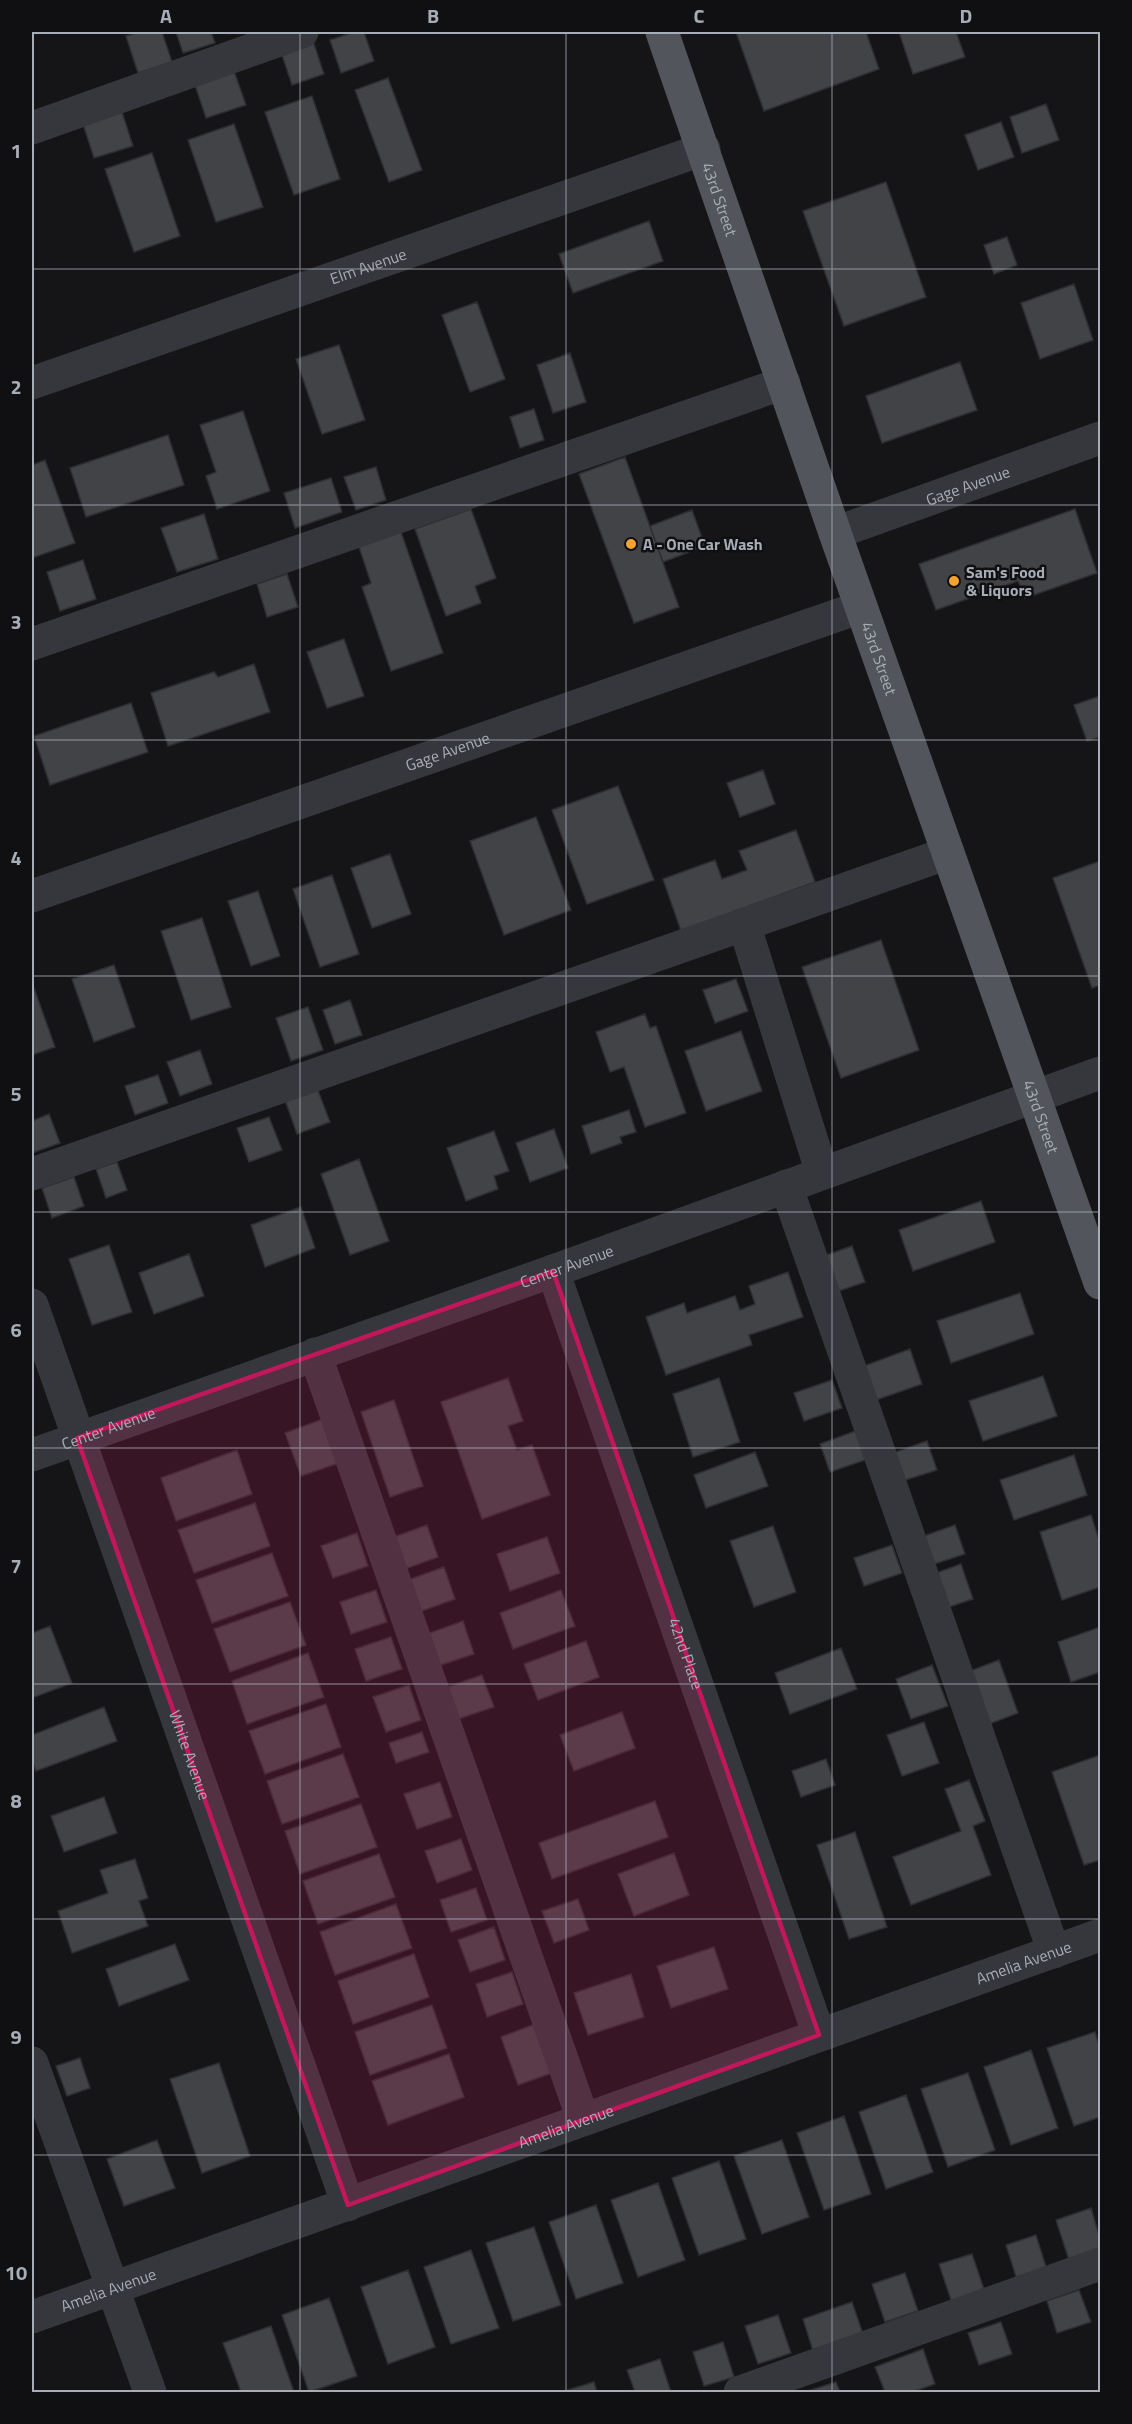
<svg xmlns="http://www.w3.org/2000/svg" width="1132" height="2424" font-family="'Titillium Web',sans-serif">
	<rect width="100%" height="100%" fill="#151517"/>
	<path fill="#414347" stroke="#2f2f33" stroke-width="1.5" d="M 140,32 L 162,32 L 172,62 L 138,73 L 126,36 Z
		M 176,32 L 211,32 L 215,43 L 183,53 Z
		M 354,32 L 364,32 L 374,61 L 341,73 L 330,40 Z
		M 736,32 L 866,32 L 879,69 L 764,111 Z
		M 899,32 L 956,32 L 965,57 L 913,74 Z
		M 313,41 L 324,74 L 292,85 L 281,52 Z
		M 234,71 L 246,105 L 206,118 L 195,85 Z
		M 388,78 L 422,170 L 389,182 L 355,90 Z
		M 312,96 L 340,179 L 294,195 L 265,112 Z
		M 1046,104 L 1059,140 L 1022,153 L 1010,117 Z
		M 122,112 L 133,146 L 94,158 L 83,124 Z
		M 1001,122 L 1014,157 L 978,170 L 965,135 Z
		M 234,124 L 263,207 L 216,222 L 188,140 Z
		M 152,153 L 180,236 L 134,252 L 105,169 Z
		M 886,182 L 926,297 L 844,326 L 803,211 Z
		M 649,221 L 663,261 L 573,293 L 559,254 Z
		M 1007,237 L 1017,265 L 994,274 L 984,245 Z
		M 1074,284 L 1093,340 L 1040,359 L 1021,303 Z
		M 477,302 L 505,379 L 470,392 L 442,315 Z
		M 339,345 L 365,420 L 322,434 L 296,359 Z
		M 570,353 L 586,402 L 553,413 L 537,365 Z
		M 960,362 L 977,410 L 882,443 L 866,396 Z
		M 534,409 L 544,440 L 520,448 L 510,417 Z
		M 243,411 L 270,491 L 217,509 L 206,476 L 216,472 L 200,425 Z
		M 168,435 L 184,485 L 86,517 L 70,468 Z
		M 625,457 L 679,607 L 634,623 L 579,474 Z
		M 45,460 L 75,543 L 32,558 L 32,465 Z
		M 376,467 L 386,500 L 356,510 L 344,477 Z
		M 331,478 L 342,512 L 295,528 L 284,493 Z
		M 471,509 L 496,578 L 475,586 L 481,603 L 446,616 L 415,529 Z
		M 1075,509 L 1097,573 L 1025,598 L 1018,581 L 936,610 L 919,564 Z
		M 692,510 L 705,546 L 663,562 L 650,526 Z
		M 204,514 L 218,559 L 177,572 L 161,528 Z
		M 400,529 L 443,653 L 391,671 L 362,587 L 371,583 L 358,544 Z
		M 83,560 L 96,599 L 60,611 L 47,572 Z
		M 287,574 L 298,607 L 267,617 L 257,584 Z
		M 344,639 L 364,696 L 327,708 L 307,652 Z
		M 254,664 L 270,712 L 168,746 L 151,693 L 214,672 L 218,677 Z
		M 1100,696 L 1100,737 L 1087,741 L 1074,705 Z
		M 131,703 L 148,752 L 50,785 L 34,736 Z
		M 763,770 L 775,804 L 740,817 L 727,783 Z
		M 618,786 L 654,880 L 587,904 L 552,810 Z
		M 536,817 L 571,910 L 504,935 L 470,841 Z
		M 796,830 L 815,882 L 681,931 L 663,879 L 715,860 L 722,879 L 747,870 L 739,851 Z
		M 390,854 L 411,914 L 372,928 L 351,868 Z
		M 1100,861 L 1100,985 L 1092,988 L 1053,878 Z
		M 332,875 L 359,954 L 320,967 L 293,889 Z
		M 258,891 L 280,956 L 251,966 L 228,901 Z
		M 202,918 L 231,1007 L 191,1020 L 161,931 Z
		M 881,940 L 919,1050 L 841,1078 L 802,967 Z
		M 114,965 L 135,1027 L 94,1042 L 72,979 Z
		M 736,979 L 748,1011 L 715,1023 L 703,990 Z
		M 34,988 L 55,1047 L 32,1055 L 32,989 Z
		M 350,1000 L 362,1035 L 335,1044 L 323,1010 Z
		M 308,1007 L 323,1050 L 291,1061 L 276,1018 Z
		M 645,1014 L 650,1028 L 656,1026 L 686,1113 L 645,1127 L 624,1067 L 610,1072 L 596,1032 Z
		M 741,1031 L 762,1091 L 706,1111 L 685,1051 Z
		M 200,1050 L 212,1084 L 180,1096 L 167,1062 Z
		M 158,1075 L 168,1103 L 135,1115 L 125,1086 Z
		M 317,1088 L 330,1122 L 297,1134 L 285,1100 Z
		M 629,1110 L 636,1132 L 620,1137 L 622,1143 L 591,1154 L 582,1126 Z
		M 49,1114 L 60,1143 L 32,1153 L 32,1121 Z
		M 269,1117 L 282,1150 L 249,1162 L 237,1128 Z
		M 554,1129 L 568,1168 L 530,1182 L 516,1143 Z
		M 494,1131 L 509,1171 L 494,1176 L 498,1189 L 466,1201 L 447,1148 Z
		M 359,1159 L 389,1241 L 350,1255 L 321,1174 Z
		M 117,1162 L 127,1190 L 106,1198 L 96,1169 Z
		M 74,1177 L 84,1206 L 52,1218 L 42,1188 Z
		M 981,1201 L 995,1242 L 913,1271 L 899,1230 Z
		M 301,1207 L 315,1248 L 265,1267 L 251,1225 Z
		M 109,1245 L 132,1312 L 92,1325 L 69,1259 Z
		M 852,1246 L 865,1282 L 833,1293 L 821,1257 Z
		M 189,1254 L 204,1296 L 154,1314 L 139,1273 Z
		M 788,1272 L 803,1317 L 749,1335 L 752,1345 L 666,1375 L 646,1317 L 684,1303 L 687,1313 L 735,1296 L 740,1310 L 755,1304 L 749,1286 Z
		M 1020,1293 L 1034,1334 L 951,1363 L 937,1321 Z
		M 910,1349 L 922,1384 L 876,1400 L 864,1366 Z
		M 1043,1376 L 1057,1416 L 983,1441 L 969,1401 Z
		M 508,1378 L 523,1421 L 508,1426 L 517,1450 L 532,1445 L 550,1495 L 482,1519 L 441,1402 Z
		M 719,1378 L 740,1442 L 693,1457 L 673,1394 Z
		M 832,1380 L 842,1408 L 804,1421 L 794,1393 Z
		M 394,1400 L 423,1486 L 390,1497 L 361,1412 Z
		M 323,1419 L 339,1463 L 301,1476 L 285,1433 Z
		M 858,1430 L 868,1459 L 830,1472 L 820,1444 Z
		M 927,1441 L 937,1470 L 899,1482 L 890,1454 Z
		M 237,1450 L 252,1494 L 176,1521 L 161,1478 Z
		M 755,1452 L 768,1486 L 706,1508 L 694,1475 Z
		M 1074,1455 L 1087,1495 L 1014,1520 L 1000,1480 Z
		M 255,1503 L 270,1546 L 194,1573 L 178,1530 Z
		M 1091,1515 L 1100,1543 L 1100,1587 L 1062,1600 L 1040,1532 Z
		M 427,1525 L 438,1557 L 402,1570 L 391,1538 Z
		M 955,1525 L 965,1554 L 928,1566 L 918,1538 Z
		M 773,1526 L 796,1592 L 754,1607 L 730,1541 Z
		M 357,1533 L 368,1566 L 333,1578 L 321,1546 Z
		M 547,1537 L 560,1573 L 510,1591 L 497,1554 Z
		M 892,1545 L 902,1573 L 864,1586 L 854,1558 Z
		M 272,1553 L 288,1596 L 212,1623 L 196,1580 Z
		M 961,1564 L 973,1599 L 943,1609 L 931,1575 Z
		M 444,1567 L 455,1599 L 419,1612 L 408,1580 Z
		M 376,1590 L 387,1622 L 351,1634 L 340,1602 Z
		M 561,1590 L 575,1626 L 513,1649 L 500,1613 Z
		M 290,1602 L 306,1645 L 230,1672 L 214,1629 Z
		M 463,1621 L 474,1654 L 438,1666 L 427,1634 Z
		M 50,1626 L 72,1683 L 32,1698 L 32,1633 Z
		M 1100,1627 L 1100,1672 L 1071,1682 L 1058,1642 Z
		M 391,1637 L 402,1669 L 366,1681 L 355,1649 Z
		M 586,1641 L 599,1677 L 538,1700 L 524,1664 Z
		M 841,1648 L 857,1689 L 790,1714 L 775,1673 Z
		M 308,1653 L 324,1697 L 247,1724 L 232,1681 Z
		M 999,1660 L 1018,1713 L 984,1726 L 965,1673 Z
		M 932,1665 L 948,1706 L 911,1719 L 896,1679 Z
		M 482,1675 L 494,1707 L 458,1719 L 447,1687 Z
		M 409,1685 L 421,1720 L 386,1732 L 373,1697 Z
		M 326,1704 L 341,1747 L 265,1774 L 249,1731 Z
		M 104,1707 L 117,1741 L 36,1771 L 32,1760 L 32,1735 Z
		M 622,1712 L 635,1748 L 574,1771 L 560,1735 Z
		M 924,1722 L 939,1763 L 902,1776 L 887,1735 Z
		M 422,1732 L 429,1752 L 396,1763 L 389,1743 Z
		M 343,1754 L 359,1797 L 282,1824 L 267,1781 Z
		M 1100,1755 L 1100,1860 L 1084,1865 L 1052,1772 Z
		M 826,1759 L 835,1785 L 801,1797 L 792,1771 Z
		M 969,1780 L 985,1821 L 973,1826 L 991,1875 L 911,1905 L 893,1857 L 961,1831 L 945,1789 Z
		M 440,1782 L 452,1817 L 417,1829 L 404,1794 Z
		M 104,1797 L 117,1833 L 64,1852 L 51,1816 Z
		M 655,1801 L 668,1837 L 552,1879 L 539,1843 Z
		M 361,1804 L 377,1847 L 300,1874 L 285,1831 Z
		M 855,1832 L 887,1927 L 849,1939 L 817,1845 Z
		M 461,1839 L 472,1870 L 437,1883 L 425,1851 Z
		M 674,1853 L 689,1895 L 634,1916 L 618,1874 Z
		M 379,1854 L 395,1897 L 318,1924 L 303,1881 Z
		M 135,1859 L 148,1898 L 139,1901 L 148,1926 L 72,1953 L 58,1911 L 108,1893 L 100,1870 Z
		M 476,1888 L 487,1920 L 451,1932 L 440,1900 Z
		M 578,1899 L 589,1930 L 554,1943 L 542,1911 Z
		M 396,1904 L 412,1948 L 335,1975 L 320,1932 Z
		M 494,1927 L 505,1960 L 470,1972 L 458,1940 Z
		M 175,1944 L 189,1980 L 119,2006 L 106,1969 Z
		M 714,1947 L 728,1989 L 671,2008 L 657,1966 Z
		M 414,1954 L 429,1997 L 353,2024 L 338,1981 Z
		M 512,1972 L 523,2004 L 487,2017 L 476,1984 Z
		M 631,1974 L 644,2017 L 588,2035 L 574,1993 Z
		M 432,2005 L 447,2048 L 370,2075 L 355,2032 Z
		M 535,2024 L 552,2073 L 518,2085 L 501,2037 Z
		M 1095,2032 L 1100,2048 L 1100,2117 L 1074,2126 L 1047,2048 Z
		M 1031,2050 L 1058,2128 L 1011,2145 L 984,2067 Z
		M 449,2054 L 464,2097 L 388,2125 L 372,2081 Z
		M 80,2058 L 90,2088 L 67,2096 L 56,2066 Z
		M 219,2063 L 250,2156 L 202,2173 L 170,2079 Z
		M 968,2073 L 995,2150 L 948,2167 L 921,2089 Z
		M 906,2095 L 933,2172 L 886,2189 L 859,2112 Z
		M 844,2116 L 871,2194 L 824,2210 L 797,2133 Z
		M 157,2140 L 175,2188 L 124,2206 L 107,2159 Z
		M 782,2140 L 809,2217 L 762,2234 L 734,2156 Z
		M 719,2161 L 746,2239 L 699,2255 L 672,2178 Z
		M 658,2183 L 685,2260 L 638,2277 L 611,2200 Z
		M 596,2205 L 623,2283 L 576,2299 L 549,2222 Z
		M 1091,2208 L 1100,2239 L 1100,2249 L 1069,2260 L 1056,2220 Z
		M 534,2227 L 561,2305 L 513,2321 L 486,2243 Z
		M 1036,2235 L 1047,2270 L 1017,2280 L 1006,2245 Z
		M 471,2250 L 499,2328 L 451,2344 L 424,2267 Z
		M 972,2254 L 985,2292 L 952,2303 L 939,2264 Z
		M 408,2270 L 435,2347 L 388,2364 L 361,2287 Z
		M 905,2273 L 918,2311 L 885,2322 L 872,2284 Z
		M 1079,2290 L 1091,2322 L 1057,2333 L 1047,2301 Z
		M 329,2298 L 357,2376 L 309,2392 L 282,2315 Z
		M 852,2302 L 863,2334 L 813,2351 L 803,2319 Z
		M 778,2315 L 791,2353 L 758,2364 L 745,2326 Z
		M 1001,2322 L 1012,2354 L 979,2365 L 968,2333 Z
		M 271,2326 L 294,2392 L 241,2392 L 223,2343 Z
		M 723,2342 L 734,2377 L 704,2386 L 693,2352 Z
		M 923,2349 L 935,2384 L 912,2392 L 885,2392 L 875,2367 Z
		M 660,2359 L 671,2392 L 635,2392 L 627,2370 Z
		M 594,2382 L 597,2392 L 561,2392 Z
		M 836,2382 L 840,2392 L 805,2392 Z"/>
	<g fill="none" stroke-linecap="round" stroke-linejoin="round">
		<g stroke="#36373c" stroke-width="33">
			<path d="M 32,128 L 302,32"/>
			<path id="s1" d="M 32,383 L 704,149"/>
			<path id="s2" d="M 835,533 L 1100,438"/>
			<path d="M 32,644 L 784,383"/>
			<path id="s3" d="M 32,896 L 861,607"/>
			<path d="M 744,924 L 822,1173"/>
			<path d="M 32,1174 L 948,853"/>
			<path d="M 786,1186 L 1054,1952"/>
			<path id="s4" d="M 553,1271 L 819,2035"/>
			<path id="s5" d="M 32,1305 L 348,2205"/>
			<path d="M 315,1354 L 583,2119"/>
			<path id="s6" d="M 32,1455 L 553,1271 L 1100,1073"/>
			<path d="M 32,2063 L 150,2392"/>
			<path id="s7" d="M 32,2317 L 1100,1935"/>
			<path d="M 740,2392 L 1100,2264"/>
		</g>
		<path stroke="#52555b" stroke-width="33" id="s8" d="M 662,32 L 835,533 L 1100,1283"/>
	</g>
	<path fill="#c2185b" fill-opacity="0.2" stroke="#c2185b" stroke-width="4.5" stroke-linejoin="round" d="M 553,1271 L 819,2035 L 348,2205 L 77,1438 Z"/>
	<path fill="none" stroke="#a7adb7" stroke-width="1.5" stroke-opacity="0.55" d="M 300,32 L 300,2392M 566,32 L 566,2392M 832,32 L 832,2392M 32,269 L 1100,269M 32,505 L 1100,505M 32,740 L 1100,740M 32,976 L 1100,976M 32,1212 L 1100,1212M 32,1448 L 1100,1448M 32,1684 L 1100,1684M 32,1919 L 1100,1919M 32,2155 L 1100,2155"/>
	<g fill="#f5a22e" stroke="#101012" stroke-width="2">
		<circle cx="631" cy="544" r="6"/>
		<circle cx="954" cy="581" r="6"/>
	</g>
	<g text-anchor="middle" stroke-width="5" stroke-linejoin="round" paint-order="stroke">
		<g font-size="16" fill="#a7adb7" stroke="#101012">
			<text dy="6" stroke="none"><textPath href="#s8" startOffset="177">43rd Street</textPath></text>
			<text dy="6" stroke="none"><textPath href="#s1" startOffset="356">Elm Avenue</textPath></text>
			<text dy="6" stroke="none"><textPath href="#s2" startOffset="141">Gage Avenue</textPath></text>
			<text dy="6" stroke="none"><textPath href="#s8" startOffset="663">43rd Street</textPath></text>
			<text dy="6" stroke="none"><textPath href="#s3" startOffset="440">Gage Avenue</textPath></text>
			<text dy="6" stroke="none"><textPath href="#s8" startOffset="1149">43rd Street</textPath></text>
			<text dy="6" stroke="none"><textPath href="#s6" startOffset="567">Center Avenue</textPath></text>
			<text dy="6" stroke="none"><textPath href="#s6" startOffset="81">Center Avenue</textPath></text>
			<text dy="6" stroke="none"><textPath href="#s4" startOffset="405">42nd Place</textPath></text>
			<text dy="6" stroke="none"><textPath href="#s5" startOffset="477">White Avenue</textPath></text>
			<text dy="6" stroke="none"><textPath href="#s7" startOffset="1053">Amelia Avenue</textPath></text>
			<text dy="6" stroke="none"><textPath href="#s7" startOffset="567">Amelia Avenue</textPath></text>
			<text dy="6" stroke="none"><textPath href="#s7" startOffset="81">Amelia Avenue</textPath></text>
		</g>
		<g font-size="16" font-weight="bold" fill="#a7adb7" stroke="#101012" text-anchor="start">
			<text x="643" y="550">A - One Car Wash</text>
			<text x="966" y="578">Sam's Food<tspan x="966" dy="18">&amp; Liquors</tspan></text>
		</g>
	</g>
	<rect width="1132" height="2424" fill="none" stroke="#101012" stroke-width="66"/>
	<rect x="33" y="33" width="1066" height="2358" fill="none" stroke="#a7adb7" stroke-width="2"/>
	<g font-size="20" text-anchor="middle" font-weight="bold" fill="#a7adb7">
		<text x="166" y="23">A</text>
		<text x="433" y="23">B</text>
		<text x="699" y="23">C</text>
		<text x="966" y="23">D</text>
		<text x="16" y="158">1</text>
		<text x="16" y="394">2</text>
		<text x="16" y="629">3</text>
		<text x="16" y="865">4</text>
		<text x="16" y="1101">5</text>
		<text x="16" y="1337">6</text>
		<text x="16" y="1573">7</text>
		<text x="16" y="1808">8</text>
		<text x="16" y="2044">9</text>
		<text x="16" y="2280">10</text>
	</g>
</svg>
